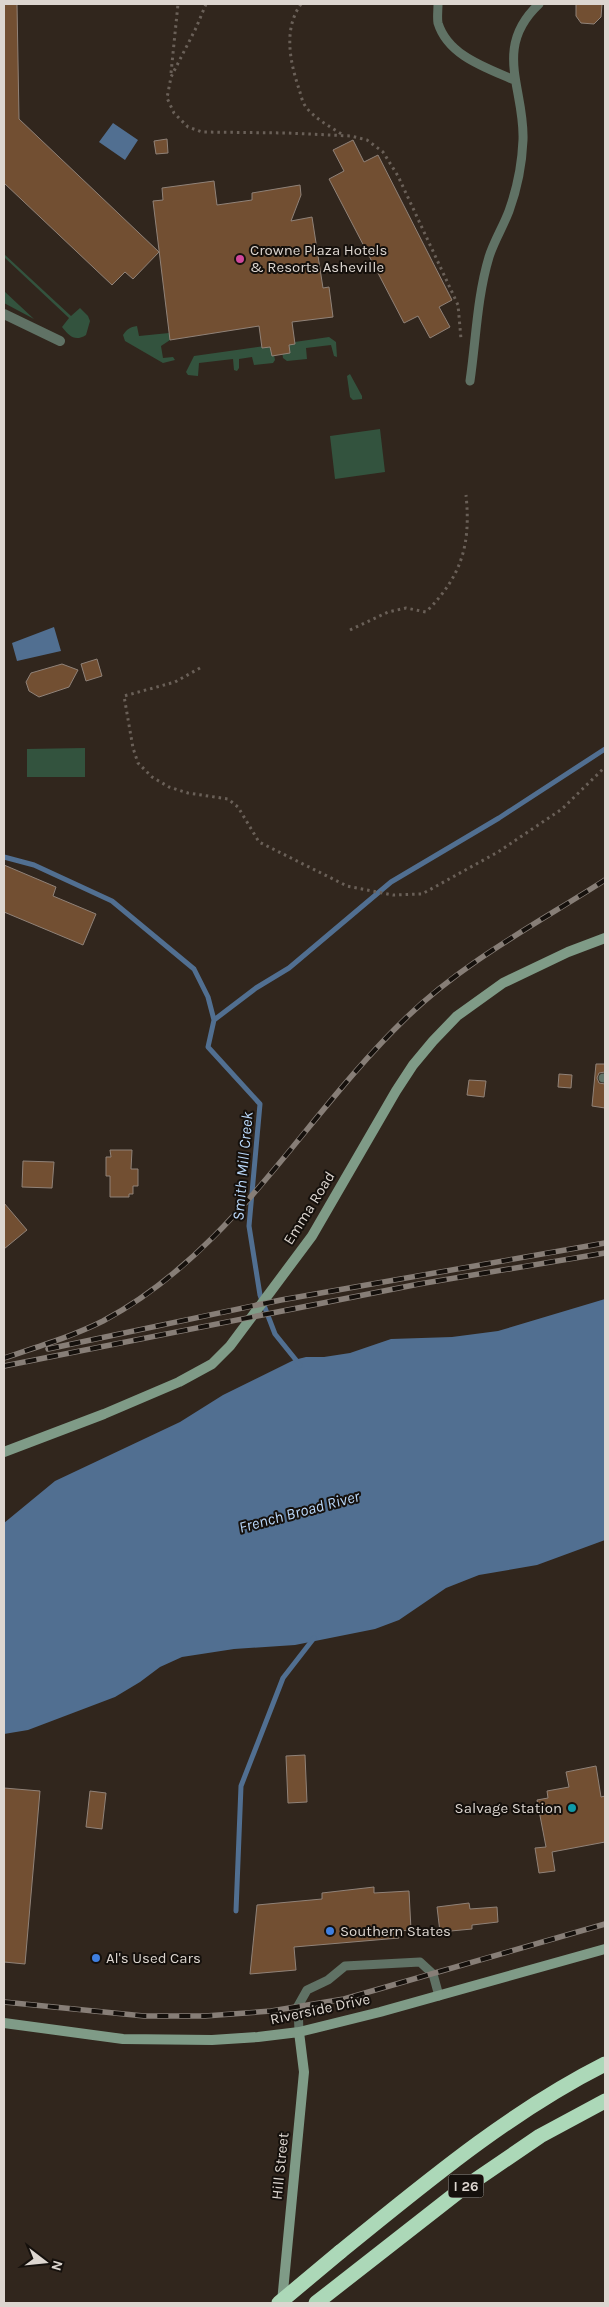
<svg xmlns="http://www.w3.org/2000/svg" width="609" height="2307" font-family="Karla,sans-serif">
	<rect width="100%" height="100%" fill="#31261d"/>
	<path fill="#33533e" d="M 4,254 L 71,316 L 80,308 L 88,316 L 90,321 L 86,335 C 75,342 69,336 62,327 L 69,318 L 4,257 Z
		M 4,291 L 34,319 L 4,303 Z
		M 137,326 L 139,336 L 169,333 L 170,340 L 161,346 L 163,358 L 173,357 L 175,360 L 163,363 L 125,341 L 123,335 C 127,329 130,327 137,326 Z
		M 329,337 L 336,342 L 337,357 L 334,356 L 331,345 L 306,348 L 307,359 L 287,361 L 283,358 L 281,344 Z
		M 272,345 L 275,360 L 273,363 L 254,365 L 252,357 L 239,359 L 239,368 L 237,371 L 234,370 L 233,359 L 199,363 L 198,376 L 188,375 L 186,372 L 194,356 Z
		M 350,374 L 362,396 L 362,399 L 353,400 L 350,397 L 347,376 Z
		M 380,429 L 385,472 L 335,479 L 330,436 Z
		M 85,748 L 85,777 L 27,777 L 27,749 Z"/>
	<path fill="#516f91" d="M 113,123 L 138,140 L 125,160 L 99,142 Z
		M 54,627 L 61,651 L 17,661 L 12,643 Z
		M 605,1299 L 605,1540 L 537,1565 L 479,1575 L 446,1588 L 399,1620 L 375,1629 L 295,1645 L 234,1649 L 182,1657 L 160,1667 L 140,1682 L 115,1697 L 28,1730 L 4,1734 L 4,1523 L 55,1481 L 180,1422 L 223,1395 L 294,1360 L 306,1357 L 324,1357 L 350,1353 L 391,1339 L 452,1337 L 498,1331 Z"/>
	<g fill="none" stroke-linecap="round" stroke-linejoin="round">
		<path stroke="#516f91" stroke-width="5" d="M 4,857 L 34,865 L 112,901 L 194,969 L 208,997 L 214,1020 L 208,1047 L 260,1104 L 249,1226 L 260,1295 L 275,1334 L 300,1365
			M 214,1020 L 256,988 L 289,968 L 391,882 L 499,818 L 605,749
			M 236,1911 L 241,1786 L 283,1678 L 314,1638"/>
	</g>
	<path fill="#724f32" stroke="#908278" d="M 4,4 L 17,4 L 19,119 L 159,252 L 133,279 L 125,272 L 112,285 L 4,183 Z
		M 576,4 L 602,4 L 601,17 L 594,24 L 581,23 L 576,16 Z
		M 167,139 L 168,153 L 156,154 L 154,141 Z
		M 353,140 L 364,162 L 378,155 L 452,300 L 439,307 L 450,327 L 430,338 L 418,316 L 404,323 L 329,179 L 344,171 L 333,150 Z
		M 214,181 L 217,205 L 252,200 L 252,193 L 300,185 L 301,195 L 291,221 L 312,217 L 323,288 L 329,287 L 333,317 L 292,322 L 295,344 L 289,345 L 290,353 L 272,356 L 270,347 L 262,348 L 259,326 L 170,340 L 153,201 L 163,200 L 162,188 Z
		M 97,659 L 102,676 L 86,681 L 81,664 Z
		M 62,664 L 78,670 L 69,687 L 39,697 L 29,691 L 26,682 L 31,673 Z
		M 4,865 L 56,887 L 53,896 L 96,914 L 83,945 L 4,912 Z
		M 596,1064 L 605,1064 L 605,1072 L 599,1073 L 597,1078 L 599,1083 L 605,1084 L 605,1108 L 592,1106 Z
		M 559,1074 L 572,1075 L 571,1088 L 558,1087 Z
		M 469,1080 L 486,1081 L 484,1097 L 467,1095 Z
		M 110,1150 L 132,1150 L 131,1169 L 138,1169 L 138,1186 L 133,1186 L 133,1194 L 129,1194 L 129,1197 L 110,1197 L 110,1176 L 106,1176 L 106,1157 L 111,1157 Z
		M 23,1161 L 54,1162 L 52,1188 L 22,1187 Z
		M 4,1203 L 27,1230 L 4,1249 Z
		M 305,1755 L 307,1802 L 288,1803 L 286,1756 Z
		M 596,1766 L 601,1797 L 605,1796 L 605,1842 L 552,1852 L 555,1871 L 539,1873 L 535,1848 L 546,1847 L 537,1800 L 548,1798 L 547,1791 L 569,1787 L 566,1772 Z
		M 4,1788 L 40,1791 L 25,1964 L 4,1962 Z
		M 90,1791 L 106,1793 L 102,1829 L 86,1827 Z
		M 374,1887 L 374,1893 L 409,1891 L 411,1930 L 398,1931 L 399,1938 L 294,1947 L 296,1970 L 250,1974 L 257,1905 L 322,1899 L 322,1893 Z
		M 469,1903 L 470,1909 L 497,1907 L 498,1922 L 472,1925 L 472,1929 L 440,1932 L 437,1907 Z"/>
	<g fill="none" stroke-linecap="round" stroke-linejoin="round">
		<path stroke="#6a6058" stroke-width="3" stroke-dasharray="2.5 4" stroke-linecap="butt" d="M 206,4 L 196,28 L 171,77 L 167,98 L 174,113 L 188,127 L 202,132 L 287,133 L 351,136 L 367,140 L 383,152 L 398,176 L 458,305 L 461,339
			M 301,4 C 283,29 290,62 299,89 C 301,95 302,102 306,107 C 315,119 331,127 343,135
			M 171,73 L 178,4
			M 350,630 L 388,612 L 406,608 L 426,612 C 462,576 471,544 466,495
			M 200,668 L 175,682 L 124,696 L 133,748 L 138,763 L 152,777 L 169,787 L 188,793 L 228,799 L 238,807 L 259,842 L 347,886 L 393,895 L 422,894 L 498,852 L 562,809 L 605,767"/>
		<path stroke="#607265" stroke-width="9" d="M 438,4 C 438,10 437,18 438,23 C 448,56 487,68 514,80
			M 470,381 C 476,340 477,297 489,257 C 494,241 503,227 509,211 C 517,189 522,164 523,140 C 525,89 492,48 539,4
			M 603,1078 L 605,1078
			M 299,2032 L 298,2006 L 307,1990 L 328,1980 L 345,1966 L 420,1962 L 433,1974 L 439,1996"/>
		<path stroke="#607265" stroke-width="10" d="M 4,314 L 60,341"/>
		<path stroke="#7f9b87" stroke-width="10" d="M 4,1452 L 104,1414 L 179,1382 L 212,1364 L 230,1346 L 312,1236 L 396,1091 L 413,1065 L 433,1041 L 457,1016 L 503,983 L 568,952 L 605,938
			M 4,2023 L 123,2039 L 212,2040 L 258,2037 L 299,2032 L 380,2012 L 605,1949
			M 282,2302 L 304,2072 L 299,2032"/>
		<path stroke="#acd8b8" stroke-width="15" d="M 340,2252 C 424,2184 508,2113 605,2064
			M 316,2303 L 458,2192 L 540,2136 L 605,2101"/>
		<g stroke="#877e77" stroke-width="5.5">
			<path id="rail" d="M 48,1349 L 281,1300 L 605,1243
				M 4,1358 C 37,1347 71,1337 103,1321 C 233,1252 303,1117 406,1018 C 463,962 538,923 605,880
				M 4,1366 L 419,1284 L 605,1253
				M 4,2002 L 144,2016 L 205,2016 L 271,2011 L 344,1999 L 605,1924"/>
		</g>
		<use href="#rail" stroke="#15100c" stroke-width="4" stroke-dasharray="11" stroke-linecap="butt"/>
		<path stroke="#acd8b8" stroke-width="15" d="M 279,2303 L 340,2252"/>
	</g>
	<circle fill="#d1479c" stroke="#15100c" stroke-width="2" cx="240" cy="259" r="5"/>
	<circle fill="#0f9aa8" stroke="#15100c" stroke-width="2" cx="572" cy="1808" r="5"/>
	<g fill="#3f7fe0" stroke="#15100c" stroke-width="2">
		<circle cx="330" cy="1931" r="5"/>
		<circle cx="96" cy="1958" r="5"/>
	</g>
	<g text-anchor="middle" stroke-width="4" stroke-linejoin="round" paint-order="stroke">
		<rect fill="#15100c" stroke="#a19b95" stroke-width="1" x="448.5" y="2174.5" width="35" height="23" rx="4"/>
		<g font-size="14" font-weight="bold" fill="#ddd6d0">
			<text x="466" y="2191">I 26</text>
		</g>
		<g font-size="15" fill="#ddd6d0" stroke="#15100c" text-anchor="start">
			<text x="250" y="255">Crowne Plaza Hotels<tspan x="250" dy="17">&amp; Resorts Asheville</tspan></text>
			<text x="562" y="1813" text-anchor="end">Salvage Station</text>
			<text x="340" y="1936">Southern States</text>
			<text x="106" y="1963">Al's Used Cars</text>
		</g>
		<g font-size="15" fill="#ddd6d0" stroke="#15100c">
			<text transform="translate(309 1208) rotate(-58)" y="5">Emma Road</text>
			<text transform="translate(320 2009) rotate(-12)" y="5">Riverside Drive</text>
			<text transform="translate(280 2166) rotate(-84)" y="5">Hill Street</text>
		</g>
		<g font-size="16" font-style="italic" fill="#b9d7f9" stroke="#15100c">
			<text transform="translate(242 1166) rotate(-85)" y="6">Smith Mill Creek</text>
			<text transform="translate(299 1511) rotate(-15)" y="6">French Broad River</text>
		</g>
	</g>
	<rect width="609" height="2307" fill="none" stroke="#ddd6d0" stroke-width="10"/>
	<g transform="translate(45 2262) rotate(106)" stroke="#15100c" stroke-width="4" paint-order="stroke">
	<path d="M0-4L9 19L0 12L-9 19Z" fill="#ddd6d0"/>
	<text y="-8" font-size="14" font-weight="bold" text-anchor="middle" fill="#ddd6d0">N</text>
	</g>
</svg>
